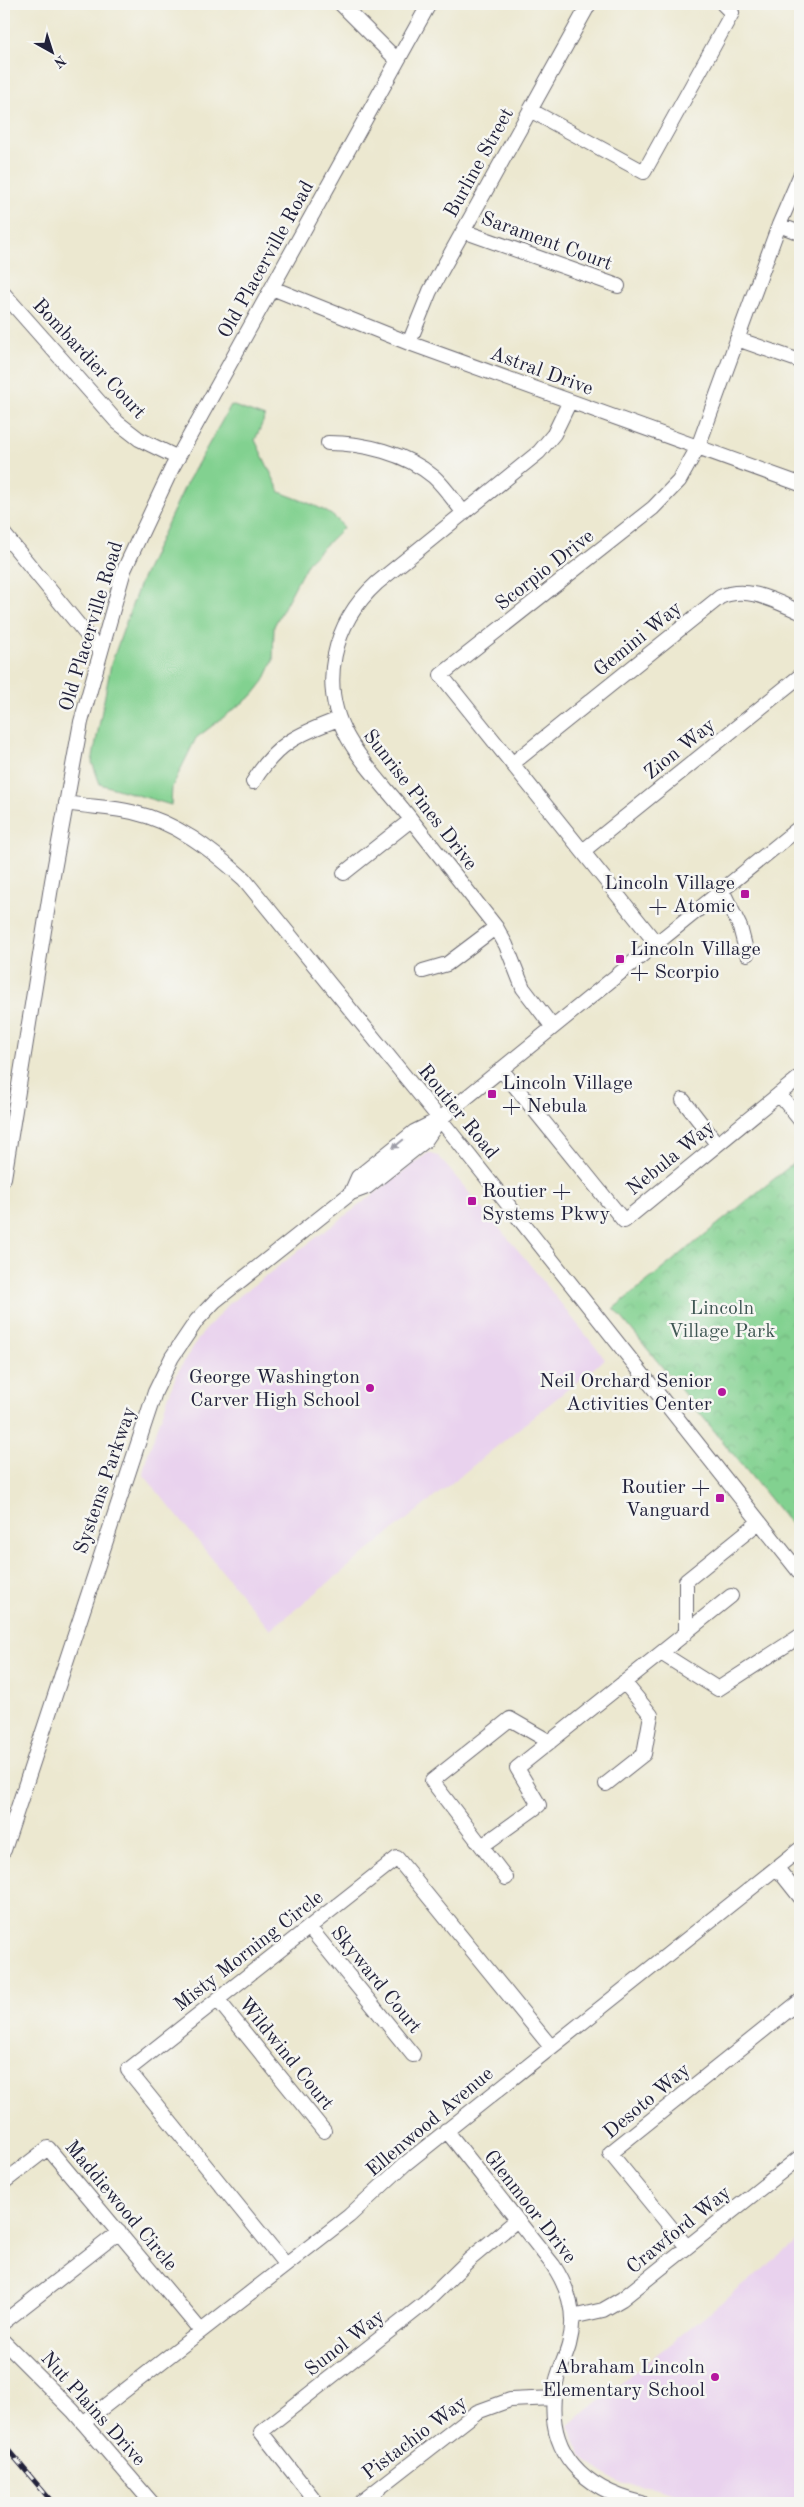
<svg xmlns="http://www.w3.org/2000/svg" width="804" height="2507" font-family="'Old Standard TT',serif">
	<defs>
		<pattern id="park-crowns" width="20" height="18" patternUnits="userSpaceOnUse" patternTransform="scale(1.25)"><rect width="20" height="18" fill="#82d190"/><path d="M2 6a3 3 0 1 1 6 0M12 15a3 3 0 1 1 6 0" fill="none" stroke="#70b37d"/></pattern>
	</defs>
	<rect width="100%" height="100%" fill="#f6f6f2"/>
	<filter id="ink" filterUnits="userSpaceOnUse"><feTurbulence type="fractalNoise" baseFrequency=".02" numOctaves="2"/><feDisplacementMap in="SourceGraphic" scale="10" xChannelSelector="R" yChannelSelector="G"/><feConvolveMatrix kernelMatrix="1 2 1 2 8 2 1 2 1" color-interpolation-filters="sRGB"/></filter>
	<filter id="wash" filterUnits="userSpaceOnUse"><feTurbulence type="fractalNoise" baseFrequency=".0096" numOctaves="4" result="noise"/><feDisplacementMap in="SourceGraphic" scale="20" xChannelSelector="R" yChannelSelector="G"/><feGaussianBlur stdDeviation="1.12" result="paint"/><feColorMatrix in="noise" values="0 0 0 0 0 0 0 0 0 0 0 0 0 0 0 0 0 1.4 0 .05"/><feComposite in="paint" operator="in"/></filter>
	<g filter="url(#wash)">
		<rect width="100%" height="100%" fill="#ece8d0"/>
		<path fill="#e9d2ee" d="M 428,1153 L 438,1156 L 523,1256 L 605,1359 L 270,1630 L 143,1474 L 146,1459 L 177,1373 L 202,1333 L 230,1303 Z
			M 800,2239 L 800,2503 L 708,2503 L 654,2487 L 625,2484 L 611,2478 L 589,2463 L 580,2453 L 569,2425 Z"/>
		<path fill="#82d190" stroke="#527a66" d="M 231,405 L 265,417 L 255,440 L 280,492 C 298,500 336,510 343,528 L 308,562 L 274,626 L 273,661 L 264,681 L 253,695 L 196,738 L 172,787 L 171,805 L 100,784 L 92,762 L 111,664 L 140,583 L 165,529 L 185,486 Z"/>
		<path fill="url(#park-crowns)" stroke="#527a66" d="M 800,1158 L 800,1536 L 614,1308 Z"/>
	</g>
	<g filter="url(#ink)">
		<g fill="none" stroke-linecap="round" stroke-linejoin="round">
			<g stroke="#69676f" stroke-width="16">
				<path id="minor" d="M 341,4 L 396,59
					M 530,110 L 644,172 L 732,13 L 723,4
					M 779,225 L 800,233
					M 463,231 L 618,286
					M 272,288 L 409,343 L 800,484
					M 4,294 L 117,422 L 139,439 L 178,458
					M 737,339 L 800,361
					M 409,343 L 430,291 L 589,4
					M 328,443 C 363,443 406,453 434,477 C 445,487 454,501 464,513
					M 4,534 L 100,651
					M 512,764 L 720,597 C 747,585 775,601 800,612
					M 253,782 C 277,743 298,734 339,719
					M 66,803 C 88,807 110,807 132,812 C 176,822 211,849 244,879 L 452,1134 L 800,1573
					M 583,851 L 800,676
					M 344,873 L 411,820
					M 722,890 L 740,927 L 747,954
					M 656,943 L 441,675 L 653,508 L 679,481 L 698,447 L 779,225 L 800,176
					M 423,971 L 447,964 L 496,927
					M 552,1026 L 523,988 L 506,945 L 496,927 C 466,889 436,851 406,813 C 387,789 363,765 348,738 C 318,685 333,623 377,583 L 539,452 L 554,434 L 570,401
					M 501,1069 L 624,1221 L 800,1077
					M 779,1094 L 800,1120
					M 683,1100 L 717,1144
					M 4,1178 L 52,881 L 81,722 L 124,570 L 172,468 L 429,4
					M 351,1193 L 358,1177 L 414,1132 L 440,1119 L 800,827
					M 686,1632 L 731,1596
					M 661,1653 L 718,1689 L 800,1636
					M 606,1784 L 644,1754 L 651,1715 L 624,1682
					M 482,1846 L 539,1805 L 517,1768 L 686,1633 L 686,1581 L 759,1522
					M 4,1850 L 155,1392 L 172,1357 L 197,1320 L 215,1301 L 351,1193 L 367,1187 L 425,1141 L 440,1119
					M 777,1868 L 800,1897
					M 506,1878 L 432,1781 L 510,1719 L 550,1742
					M 309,1927 L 413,2055
					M 218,2000 L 324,2131
					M 446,2130 L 553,2265 C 569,2289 577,2316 569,2345 C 565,2360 557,2373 555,2388 C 545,2453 584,2489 642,2503
					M 4,2182 L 48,2148 L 201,2331
					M 687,2247 L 610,2153 L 800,2001
					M 286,2265 L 128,2070 L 397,1858 L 551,2047
					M 572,2317 L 603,2310 L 622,2299 L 800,2157
					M 4,2322 L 119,2232
					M 4,2342 L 73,2411 L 152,2503
					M 83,2423 L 349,2216 L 405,2164 L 800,1849
					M 317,2503 L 261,2432 L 425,2303 L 469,2260 L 517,2220
					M 360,2503 L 477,2412 L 510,2400 L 554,2398"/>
			</g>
			<use href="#minor" stroke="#fff" stroke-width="14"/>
			<g stroke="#22223b" stroke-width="5">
				<path id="rail" d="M 4,2445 L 53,2503"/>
			</g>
			<use href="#rail" stroke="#f6f6f2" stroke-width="3" stroke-dasharray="9" stroke-linecap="butt"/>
		</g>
		<defs><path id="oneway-solid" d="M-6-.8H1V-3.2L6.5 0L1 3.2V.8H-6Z" transform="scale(1.25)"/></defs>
		<use fill="#9c9ca7" href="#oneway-solid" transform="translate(398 1144) rotate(141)"/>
	</g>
	<g fill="#b5179e" stroke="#f6f6f2" stroke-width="2">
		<rect x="740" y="889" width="10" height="10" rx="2.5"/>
		<rect x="615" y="954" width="10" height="10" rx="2.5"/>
		<rect x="487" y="1089" width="10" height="10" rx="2.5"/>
		<rect x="467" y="1196" width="10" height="10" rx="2.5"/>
		<circle cx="370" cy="1388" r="5"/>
		<circle cx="722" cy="1392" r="5"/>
		<rect x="715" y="1493" width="10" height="10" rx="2.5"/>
		<circle cx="715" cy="2377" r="5"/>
	</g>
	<g text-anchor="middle" stroke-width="5" stroke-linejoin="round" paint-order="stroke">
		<g font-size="20" fill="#22223b" stroke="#f6f6f2">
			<text transform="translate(478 162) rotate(-61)" y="7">Burline Street</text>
			<text transform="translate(547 240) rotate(20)" y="7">Sarament Court</text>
			<text transform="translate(265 259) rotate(-61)" y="7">Old Placerville Road</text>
			<text transform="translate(90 358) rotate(47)" y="7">Bombardier Court</text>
			<text transform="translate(542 370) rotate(20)" y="7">Astral Drive</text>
			<text transform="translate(544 569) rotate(-38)" y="7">Scorpio Drive</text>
			<text transform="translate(90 626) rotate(-73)" y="7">Old Placerville Road</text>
			<text transform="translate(637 638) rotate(-39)" y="7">Gemini Way</text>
			<text transform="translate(679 748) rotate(-39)" y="7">Zion Way</text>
			<text transform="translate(421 799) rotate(52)" y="7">Sunrise Pines Drive</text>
			<text transform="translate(459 1111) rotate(51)" y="7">Routier Road</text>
			<text transform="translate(670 1157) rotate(-39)" y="7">Nebula Way</text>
			<text transform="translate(104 1480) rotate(-71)" y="7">Systems Parkway</text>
			<text transform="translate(248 1950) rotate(-38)" y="7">Misty Morning Circle</text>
			<text transform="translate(377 1979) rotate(51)" y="7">Skyward Court</text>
			<text transform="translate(287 2053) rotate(51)" y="7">Wildwind Court</text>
			<text transform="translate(646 2100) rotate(-40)" y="7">Desoto Way</text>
			<text transform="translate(429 2121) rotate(-40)" y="7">Ellenwood Avenue</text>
			<text transform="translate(122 2205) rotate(50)" y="7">Maddiewood Circle</text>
			<text transform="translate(531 2206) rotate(52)" y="7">Glenmoor Drive</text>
			<text transform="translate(678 2229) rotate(-39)" y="7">Crawford Way</text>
			<text transform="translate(344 2342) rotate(-38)" y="7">Sunol Way</text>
			<text transform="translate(94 2408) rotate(48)" y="7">Nut Plains Drive</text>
			<text transform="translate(414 2437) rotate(-37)" y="7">Pistachio Way</text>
		</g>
		<g font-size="20" fill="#22223b" stroke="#f6f6f2" text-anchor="end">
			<text x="735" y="889">Lincoln Village<tspan x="735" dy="23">+ Atomic</tspan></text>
			<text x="630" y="955" text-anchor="start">Lincoln Village<tspan x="630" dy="23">+ Scorpio</tspan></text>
			<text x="502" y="1089" text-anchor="start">Lincoln Village<tspan x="502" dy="23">+ Nebula</tspan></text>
			<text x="482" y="1197" text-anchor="start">Routier +<tspan x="482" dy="23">Systems Pkwy</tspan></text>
			<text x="360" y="1383">George Washington<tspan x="360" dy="23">Carver High School</tspan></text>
			<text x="712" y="1387">Neil Orchard Senior<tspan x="712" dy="23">Activities Center</tspan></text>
			<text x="710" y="1493">Routier +<tspan x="710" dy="23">Vanguard</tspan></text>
			<text x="705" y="2373">Abraham Lincoln<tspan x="705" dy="23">Elementary School</tspan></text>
		</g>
		<g font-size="20" fill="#3f5754" stroke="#f6f6f2">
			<text x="722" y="1314">Lincoln<tspan x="722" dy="23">Village Park</tspan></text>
		</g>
	</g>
	<rect width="804" height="2507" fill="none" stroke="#f6f6f2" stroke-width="20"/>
	<g transform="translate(52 52) rotate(141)" stroke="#f6f6f2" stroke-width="4" paint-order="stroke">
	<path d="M0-4L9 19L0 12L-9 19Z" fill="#22223b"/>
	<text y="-8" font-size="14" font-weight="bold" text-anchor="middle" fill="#22223b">N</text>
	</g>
</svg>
